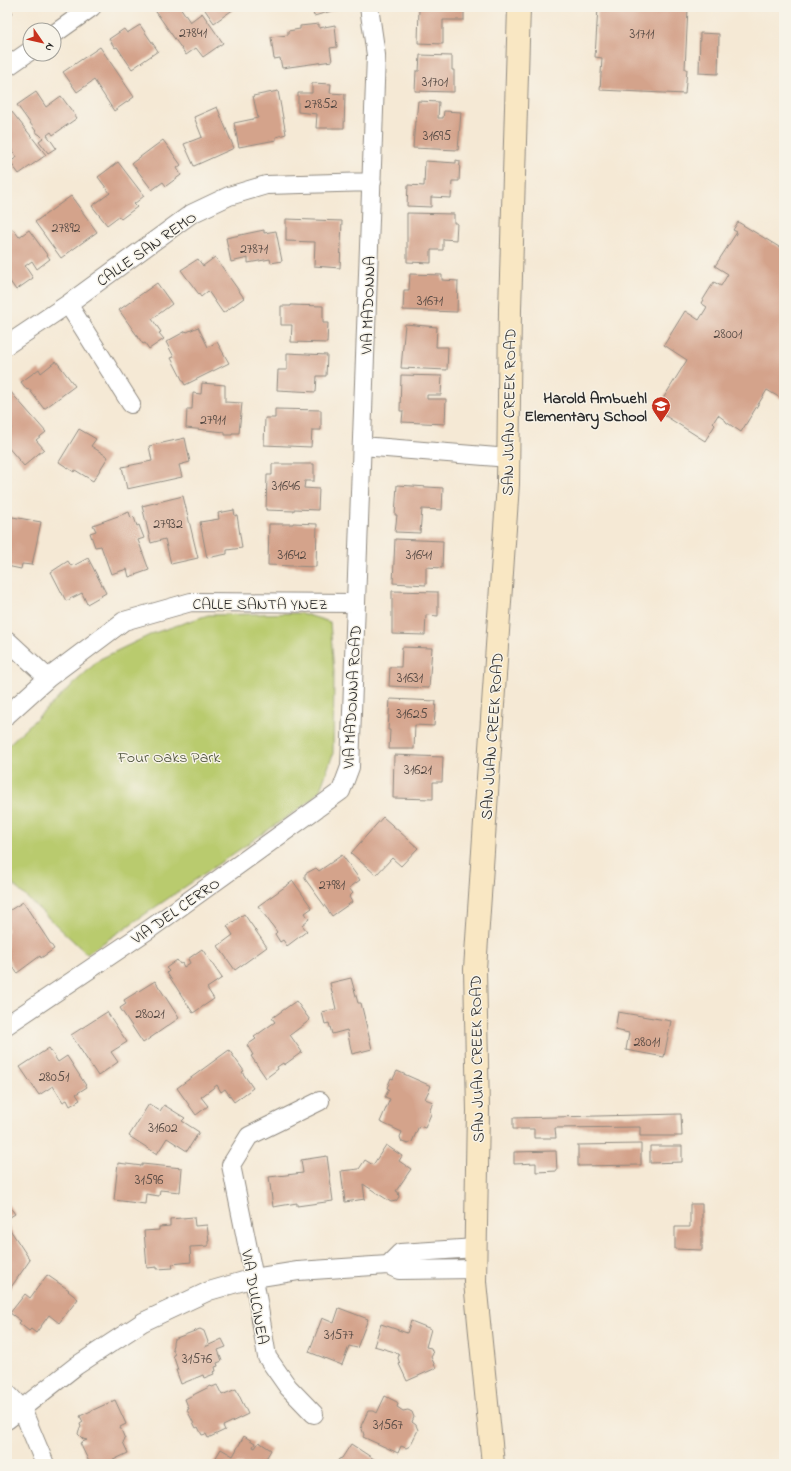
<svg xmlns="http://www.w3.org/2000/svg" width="791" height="1471" font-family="'Indie Flower',sans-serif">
	<rect width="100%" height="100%" fill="#f7f3e8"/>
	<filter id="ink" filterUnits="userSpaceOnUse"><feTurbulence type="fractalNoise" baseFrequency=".025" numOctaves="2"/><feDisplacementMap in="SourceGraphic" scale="8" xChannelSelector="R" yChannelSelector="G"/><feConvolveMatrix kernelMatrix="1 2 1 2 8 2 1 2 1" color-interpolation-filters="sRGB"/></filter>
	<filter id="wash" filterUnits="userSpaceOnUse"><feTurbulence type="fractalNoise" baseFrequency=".012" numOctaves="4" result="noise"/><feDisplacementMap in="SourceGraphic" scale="16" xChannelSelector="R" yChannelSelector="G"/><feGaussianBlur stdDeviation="0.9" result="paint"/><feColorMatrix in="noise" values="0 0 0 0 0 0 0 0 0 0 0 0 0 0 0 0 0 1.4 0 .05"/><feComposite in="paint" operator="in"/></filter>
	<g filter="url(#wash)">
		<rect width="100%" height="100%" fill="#f5e9d5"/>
		<path fill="#b9cb6e" stroke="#727b4c" d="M 301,613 L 330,622 L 334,673 L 333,754 L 320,790 L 306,804 L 87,954 L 7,879 L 7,746 L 100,659 L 154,633 L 208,615 Z"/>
		<g id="blocks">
			<path fill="#d4a38b" d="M 7,7 L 13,7 L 10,9 L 13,13 L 7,17 Z
				M 157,7 L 180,7 L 190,22 L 202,13 L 223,43 L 203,57 L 196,48 L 186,55 L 154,9 Z
				M 203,7 L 233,7 L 234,9 L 214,23 Z
				M 291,7 L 305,7 L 292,11 Z
				M 311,7 L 334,7 L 335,10 L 314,16 Z
				M 419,7 L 464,7 L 464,20 L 443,20 L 443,44 L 418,43 Z
				M 598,7 L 688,8 L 685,69 L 687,69 L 685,94 L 600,90 L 602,58 L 595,57 Z
				M 319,24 L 319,28 L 335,25 L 337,47 L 330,48 L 332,61 L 282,68 L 280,58 L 274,59 L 271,37 L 288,35 L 288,31 L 300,29 L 300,26 Z
				M 140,25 L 158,51 L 132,69 L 117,47 L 115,48 L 109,39 L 124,29 L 127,33 Z
				M 700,33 L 719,34 L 718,74 L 699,73 Z
				M 100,47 L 134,97 L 114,111 L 94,80 L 77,92 L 63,72 Z
				M 420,55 L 452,56 L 452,70 L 454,70 L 454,92 L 415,91 L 416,71 L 419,71 Z
				M 312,83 L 331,84 L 330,93 L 345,94 L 344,128 L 316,128 L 317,114 L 298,112 L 298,93 L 312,93 Z
				M 278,91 L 286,134 L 276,137 L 276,140 L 239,147 L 234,123 L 258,118 L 253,96 Z
				M 36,92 L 46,107 L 61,96 L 77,118 L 53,135 L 51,132 L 47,135 L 56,148 L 48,153 L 39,141 L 43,138 L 39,134 L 38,134 L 17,105 Z
				M 418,101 L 439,102 L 438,118 L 443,118 L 444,111 L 461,112 L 458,150 L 413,148 L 415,121 L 416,121 Z
				M 217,107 L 234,148 L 194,166 L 184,144 L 202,137 L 194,117 Z
				M 12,112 L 46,155 L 19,174 L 10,162 L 17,157 L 11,149 L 7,152 L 7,116 Z
				M 163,140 L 181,165 L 177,168 L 181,175 L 166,186 L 163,182 L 152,190 L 132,163 Z
				M 456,160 L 460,161 L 459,181 L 452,181 L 451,198 L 431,197 L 431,207 L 407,206 L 408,185 L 424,186 L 425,161 L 456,163 Z
				M 118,162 L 144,196 L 134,204 L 137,207 L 121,219 L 119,216 L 107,225 L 92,206 L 110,193 L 98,177 Z
				M 71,196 L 97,232 L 61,258 L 35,222 Z
				M 407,213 L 454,214 L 454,223 L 457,223 L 456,240 L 443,239 L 443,250 L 431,250 L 431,263 L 407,262 Z
				M 286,219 L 342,221 L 340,268 L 314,266 L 315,242 L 286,241 Z
				M 738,222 L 784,250 L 784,397 L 782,399 L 767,390 L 741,432 L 726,422 L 726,421 L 718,415 L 713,423 L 715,425 L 705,441 L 656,410 L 687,360 L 664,345 L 685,311 L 699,320 L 707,307 L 701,303 L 714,282 L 721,286 L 728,274 L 715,266 L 737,232 L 733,230 Z
				M 13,229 L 19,237 L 29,230 L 50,259 L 37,269 L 32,261 L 25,266 L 33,278 L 16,290 L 7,277 L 7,233 Z
				M 264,230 L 264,233 L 276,231 L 282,261 L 271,263 L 270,259 L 248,263 L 248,258 L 231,262 L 226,238 Z
				M 215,257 L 244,298 L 223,313 L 208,291 L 201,297 L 181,270 L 198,259 L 203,266 Z
				M 410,274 L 442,275 L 442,280 L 458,281 L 457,312 L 403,310 L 404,290 L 409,290 Z
				M 157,283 L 172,304 L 152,319 L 161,332 L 159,333 L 164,339 L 149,349 L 145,343 L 143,344 L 119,310 Z
				M 291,305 L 323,306 L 323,323 L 328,323 L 327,343 L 291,342 L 292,325 L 281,325 L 281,306 L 291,306 Z
				M 405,324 L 437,327 L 436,347 L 448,347 L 447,370 L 401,368 Z
				M 198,327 L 208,347 L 217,342 L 229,363 L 185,385 L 171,358 L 174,357 L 166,342 L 186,331 L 187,332 Z
				M 287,353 L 327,355 L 326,376 L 317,376 L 316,392 L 277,390 L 278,370 L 287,370 Z
				M 56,361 L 75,386 L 44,409 L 29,389 L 27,390 L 21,382 L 39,369 L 41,373 Z
				M 401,375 L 442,376 L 441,395 L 427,395 L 427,399 L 446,399 L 445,424 L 402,422 L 403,411 L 400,411 Z
				M 202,383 L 225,385 L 225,402 L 242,403 L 239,433 L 232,433 L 232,435 L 225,435 L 225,432 L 186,428 L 187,409 L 192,409 L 193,393 L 201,394 Z
				M 9,390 L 46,432 L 36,440 L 44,449 L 24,466 L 7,446 L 7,432 L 12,428 L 7,422 L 7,392 Z
				M 275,409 L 321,410 L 321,430 L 312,430 L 311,447 L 264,445 L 265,418 L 275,418 Z
				M 79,429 L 96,439 L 91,446 L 108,457 L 93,481 L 75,470 L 74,472 L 59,462 Z
				M 185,438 L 190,462 L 179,465 L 182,477 L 127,489 L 122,467 L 152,461 L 149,446 Z
				M 272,464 L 314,464 L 314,481 L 305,481 L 304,488 L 319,489 L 318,510 L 294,509 L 294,511 L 266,510 L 267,475 L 272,475 Z
				M 397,485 L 443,488 L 442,510 L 422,509 L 420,533 L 395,532 L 397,515 L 395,515 Z
				M 183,496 L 198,558 L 171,564 L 165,539 L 151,543 L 142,506 Z
				M 234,510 L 235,516 L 237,515 L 242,548 L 227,550 L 227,554 L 207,558 L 200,522 L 219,519 L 218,513 Z
				M 129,512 L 131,518 L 134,517 L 137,526 L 139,525 L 144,538 L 138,540 L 149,570 L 129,577 L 127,569 L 111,574 L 101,546 L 95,547 L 90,533 L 96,531 L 93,525 Z
				M 7,516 L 41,522 L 32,565 L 22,564 L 21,569 L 7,566 Z
				M 293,523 L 317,524 L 316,567 L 268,565 L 269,524 L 293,524 Z
				M 395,539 L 443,541 L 442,568 L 426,567 L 426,585 L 393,583 Z
				M 88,558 L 106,593 L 87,604 L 82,593 L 66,601 L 51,572 L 68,561 L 71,566 L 74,564 L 75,565 Z
				M 392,591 L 438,592 L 438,616 L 426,615 L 425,635 L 392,634 Z
				M 402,647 L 432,648 L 429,688 L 389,686 L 390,667 L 401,667 Z
				M 390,699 L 436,701 L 434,726 L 415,725 L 414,749 L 389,749 L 390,730 L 388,730 Z
				M 394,755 L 443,757 L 442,782 L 433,782 L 433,799 L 393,798 Z
				M 383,817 L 418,848 L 401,866 L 392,858 L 376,875 L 351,853 Z
				M 342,855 L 360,880 L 349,888 L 353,893 L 349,897 L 352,902 L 332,916 L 305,879 L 305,874 L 316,868 L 319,871 Z
				M 293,881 L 312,908 L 305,913 L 309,919 L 302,925 L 307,931 L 287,946 L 283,940 L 280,942 L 275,934 L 277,932 L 258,906 Z
				M 23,902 L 54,949 L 41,958 L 40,956 L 17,973 L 7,957 L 7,912 Z
				M 244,914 L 267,947 L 235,970 L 218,946 L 233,935 L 227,926 Z
				M 202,949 L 222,978 L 207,988 L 214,999 L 193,1013 L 167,973 L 169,971 L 166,968 L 177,960 L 180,964 L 182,963 L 184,967 L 190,963 L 188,959 Z
				M 351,978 L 358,1003 L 361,1003 L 372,1049 L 352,1054 L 347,1030 L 332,1034 L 329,1023 L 325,1024 L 322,1012 L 336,1009 L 330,983 Z
				M 155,981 L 179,1018 L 143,1043 L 120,1008 L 126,1004 L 124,1000 Z
				M 296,1001 L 310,1020 L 290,1035 L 302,1052 L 284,1065 L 283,1063 L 277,1067 L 278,1069 L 266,1078 L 251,1056 L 253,1055 L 247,1045 L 256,1039 L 254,1037 L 275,1022 L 272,1018 Z
				M 107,1012 L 127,1042 L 111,1052 L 118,1062 L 98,1076 L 71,1035 Z
				M 618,1012 L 671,1021 L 664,1057 L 626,1050 L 629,1033 L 615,1030 Z
				M 49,1048 L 58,1062 L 67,1056 L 87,1087 L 76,1094 L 80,1100 L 70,1106 L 67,1100 L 63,1102 L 53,1086 L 39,1095 L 20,1067 Z
				M 229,1050 L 244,1071 L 242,1072 L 253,1088 L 234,1102 L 225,1089 L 221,1092 L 217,1085 L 201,1097 L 208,1106 L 196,1115 L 177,1088 Z
				M 397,1071 L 431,1086 L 425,1099 L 433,1102 L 430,1110 L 431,1114 L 425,1128 L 419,1126 L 412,1142 L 408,1144 L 402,1142 L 400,1137 L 402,1132 L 380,1122 L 390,1099 L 385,1097 L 389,1089 L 387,1088 L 391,1078 L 393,1079 Z
				M 149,1104 L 160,1111 L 164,1105 L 185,1118 L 182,1121 L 199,1132 L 187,1151 L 167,1138 L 157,1154 L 129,1136 Z
				M 681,1114 L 682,1136 L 640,1136 L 640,1127 L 555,1128 L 556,1138 L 534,1138 L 534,1129 L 513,1129 L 513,1118 Z
				M 641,1144 L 641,1165 L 578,1166 L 578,1145 Z
				M 386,1145 L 402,1156 L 399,1161 L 411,1169 L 396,1191 L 398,1192 L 399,1197 L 396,1201 L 391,1202 L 363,1184 L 365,1199 L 345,1202 L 341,1171 L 359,1169 L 365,1160 L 373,1165 Z
				M 650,1146 L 682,1146 L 682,1162 L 650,1163 Z
				M 556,1151 L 557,1171 L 536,1172 L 536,1163 L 514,1164 L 514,1152 Z
				M 327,1156 L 333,1201 L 297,1206 L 297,1203 L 273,1207 L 269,1177 L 303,1173 L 301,1160 Z
				M 118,1163 L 142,1166 L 142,1164 L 182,1168 L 180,1192 L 160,1190 L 159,1196 L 146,1194 L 145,1204 L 114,1200 Z
				M 7,1203 L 15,1214 L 7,1219 Z
				M 690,1204 L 702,1204 L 702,1250 L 675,1249 L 675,1227 L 690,1227 Z
				M 194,1217 L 195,1226 L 207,1225 L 209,1241 L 208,1241 L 208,1246 L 190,1247 L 191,1262 L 172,1264 L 173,1268 L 157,1269 L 157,1267 L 147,1268 L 144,1231 L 159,1230 L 159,1227 L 170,1226 L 170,1219 Z
				M 7,1225 L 30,1260 L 7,1293 Z
				M 47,1275 L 69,1290 L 68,1291 L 78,1299 L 59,1323 L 49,1315 L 36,1333 L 31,1329 L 29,1331 L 19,1323 L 21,1321 L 10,1313 L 25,1294 L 30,1298 Z
				M 339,1308 L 368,1319 L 357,1348 L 349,1346 L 342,1365 L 309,1352 L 322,1318 L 334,1323 Z
				M 411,1321 L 431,1329 L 426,1347 L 431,1348 L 433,1354 L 431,1357 L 436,1368 L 407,1381 L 399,1364 L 400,1364 L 398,1358 L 399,1355 L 398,1353 L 374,1346 L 381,1324 L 407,1333 Z
				M 200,1329 L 204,1331 L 208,1342 L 205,1347 L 222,1339 L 226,1347 L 218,1350 L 222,1361 L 217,1363 L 218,1366 L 215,1367 L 216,1371 L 213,1372 L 214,1374 L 204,1378 L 203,1375 L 181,1384 L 176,1370 L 178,1370 L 173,1355 L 175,1354 L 172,1348 L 173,1345 L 173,1343 L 174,1339 Z
				M 217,1385 L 222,1395 L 236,1389 L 248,1414 L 223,1426 L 225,1430 L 208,1438 L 206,1434 L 202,1435 L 198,1427 L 196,1428 L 187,1410 L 189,1409 L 185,1399 L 211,1386 L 212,1387 Z
				M 385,1396 L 397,1402 L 398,1404 L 397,1407 L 403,1411 L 408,1410 L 412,1412 L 414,1417 L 412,1422 L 416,1425 L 418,1430 L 410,1446 L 406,1448 L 401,1446 L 398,1453 L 363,1437 L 364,1435 L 361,1426 L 368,1411 L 374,1411 L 377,1413 Z
				M 115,1400 L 126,1424 L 120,1427 L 125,1439 L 123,1442 L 128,1453 L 105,1464 L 90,1464 L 80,1443 L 87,1440 L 83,1439 L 78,1434 L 79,1430 L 81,1427 L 80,1424 L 83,1422 L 80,1416 Z
				M 244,1436 L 255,1443 L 253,1447 L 255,1448 L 259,1442 L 271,1450 L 263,1464 L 212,1464 L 221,1449 L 233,1456 Z
				M 351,1444 L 380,1463 L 379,1464 L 336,1464 L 339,1459 L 342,1458 Z"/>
		</g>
	</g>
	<g filter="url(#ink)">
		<use href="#blocks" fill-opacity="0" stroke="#908a80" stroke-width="1"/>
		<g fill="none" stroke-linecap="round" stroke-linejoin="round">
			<g stroke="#908a80" stroke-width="20">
				<path id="street" d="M 54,34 L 92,7
					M 7,67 L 30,51
					M 68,304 L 131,404
					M 7,345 L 68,304 L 191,214 L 229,196 L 266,185 L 372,182
					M 362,446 L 509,458
					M 7,640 L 48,678
					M 7,715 L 48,678 L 124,621 L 191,602 L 356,603
					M 7,1025 L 151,928 L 341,791 L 350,767 L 376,55 L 369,7
					M 388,1265 L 400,1253 L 476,1248
					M 7,1393 L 22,1409 L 45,1464
					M 314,1414 L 288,1387 L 267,1357 L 254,1278 L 231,1165 L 249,1136 L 320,1101
					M 7,1420 L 76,1366 L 143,1322 L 209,1291 L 254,1278 L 298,1271 L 388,1265 L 399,1270 L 476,1269"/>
			</g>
			<g stroke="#908a80" stroke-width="24">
				<path id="secondary" d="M 493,1464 L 475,1282 L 478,1111 L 475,969 L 508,484 L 510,309 L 519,7"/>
			</g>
			<use href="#street" stroke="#fff" stroke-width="18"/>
			<use href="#secondary" stroke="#f9e7c3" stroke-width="22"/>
		</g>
	</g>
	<defs>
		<g id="school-pin" transform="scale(1)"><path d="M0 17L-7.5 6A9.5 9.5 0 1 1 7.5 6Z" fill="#c8321e" stroke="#f7f3e8"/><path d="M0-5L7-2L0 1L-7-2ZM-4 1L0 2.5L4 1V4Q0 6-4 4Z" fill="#fff"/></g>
	</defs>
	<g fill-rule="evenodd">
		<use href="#school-pin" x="661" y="406"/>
	</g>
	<g text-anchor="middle" stroke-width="3" stroke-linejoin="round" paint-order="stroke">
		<g font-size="14" fill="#554943">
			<text x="193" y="37">27841</text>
			<text x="642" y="38">31711</text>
			<text x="435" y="86">31701</text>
			<text x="321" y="108">27852</text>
			<text x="437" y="140">31695</text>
			<text x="66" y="232">27892</text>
			<text x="254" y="253">27871</text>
			<text x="430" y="305">31671</text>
			<text x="728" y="338">28001</text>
			<text x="213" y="424">27911</text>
			<text x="286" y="490">31646</text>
			<text x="168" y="528">27932</text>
			<text x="292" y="559">31642</text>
			<text x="419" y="559">31641</text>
			<text x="410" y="682">31631</text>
			<text x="412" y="718">31625</text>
			<text x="418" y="774">31621</text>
			<text x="332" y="889">27981</text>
			<text x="150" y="1018">28021</text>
			<text x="647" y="1046">28011</text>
			<text x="54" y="1081">28051</text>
			<text x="163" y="1132">31602</text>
			<text x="149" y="1184">31596</text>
			<text x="339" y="1339">31577</text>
			<text x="197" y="1363">31576</text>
			<text x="388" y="1429">31567</text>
		</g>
		<g font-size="16" fill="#2b2b2b" stroke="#f7f3e8">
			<text transform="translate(146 248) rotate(-35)" y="6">CALLE SAN REMO</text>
			<text transform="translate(367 305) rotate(-88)" y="6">VIA MADONNA</text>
			<text transform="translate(508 412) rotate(-89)" y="6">SAN JUAN CREEK ROAD</text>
			<text x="260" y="609">CALLE SANTA YNEZ</text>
			<text transform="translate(351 697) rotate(-87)" y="6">VIA MADONNA ROAD</text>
			<text transform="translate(491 736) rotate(-86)" y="6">SAN JUAN CREEK ROAD</text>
			<text transform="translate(175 910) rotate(-35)" y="6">VIA DEL CERRO</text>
			<text transform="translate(476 1059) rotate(-91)" y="6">SAN JUAN CREEK ROAD</text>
			<text transform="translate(256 1297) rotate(80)" y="6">VIA DULCINEA</text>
		</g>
		<g font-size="16" font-weight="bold" fill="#2b2b2b" stroke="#f7f3e8" text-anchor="end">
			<text x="647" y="403">Harold Ambuehl<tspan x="647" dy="18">Elementary School</tspan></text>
		</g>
		<g font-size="16" fill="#4e533c" stroke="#f7f3e8">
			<text x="169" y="762">Four Oaks Park</text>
		</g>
	</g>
	<rect width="791" height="1471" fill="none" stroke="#f7f3e8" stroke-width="24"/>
	<g transform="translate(42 42) rotate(124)"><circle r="19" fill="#f7f3e8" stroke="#a5a39c"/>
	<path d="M0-3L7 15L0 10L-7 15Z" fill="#c8321e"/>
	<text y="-6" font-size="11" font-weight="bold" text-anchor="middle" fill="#2b2b2b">N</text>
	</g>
</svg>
